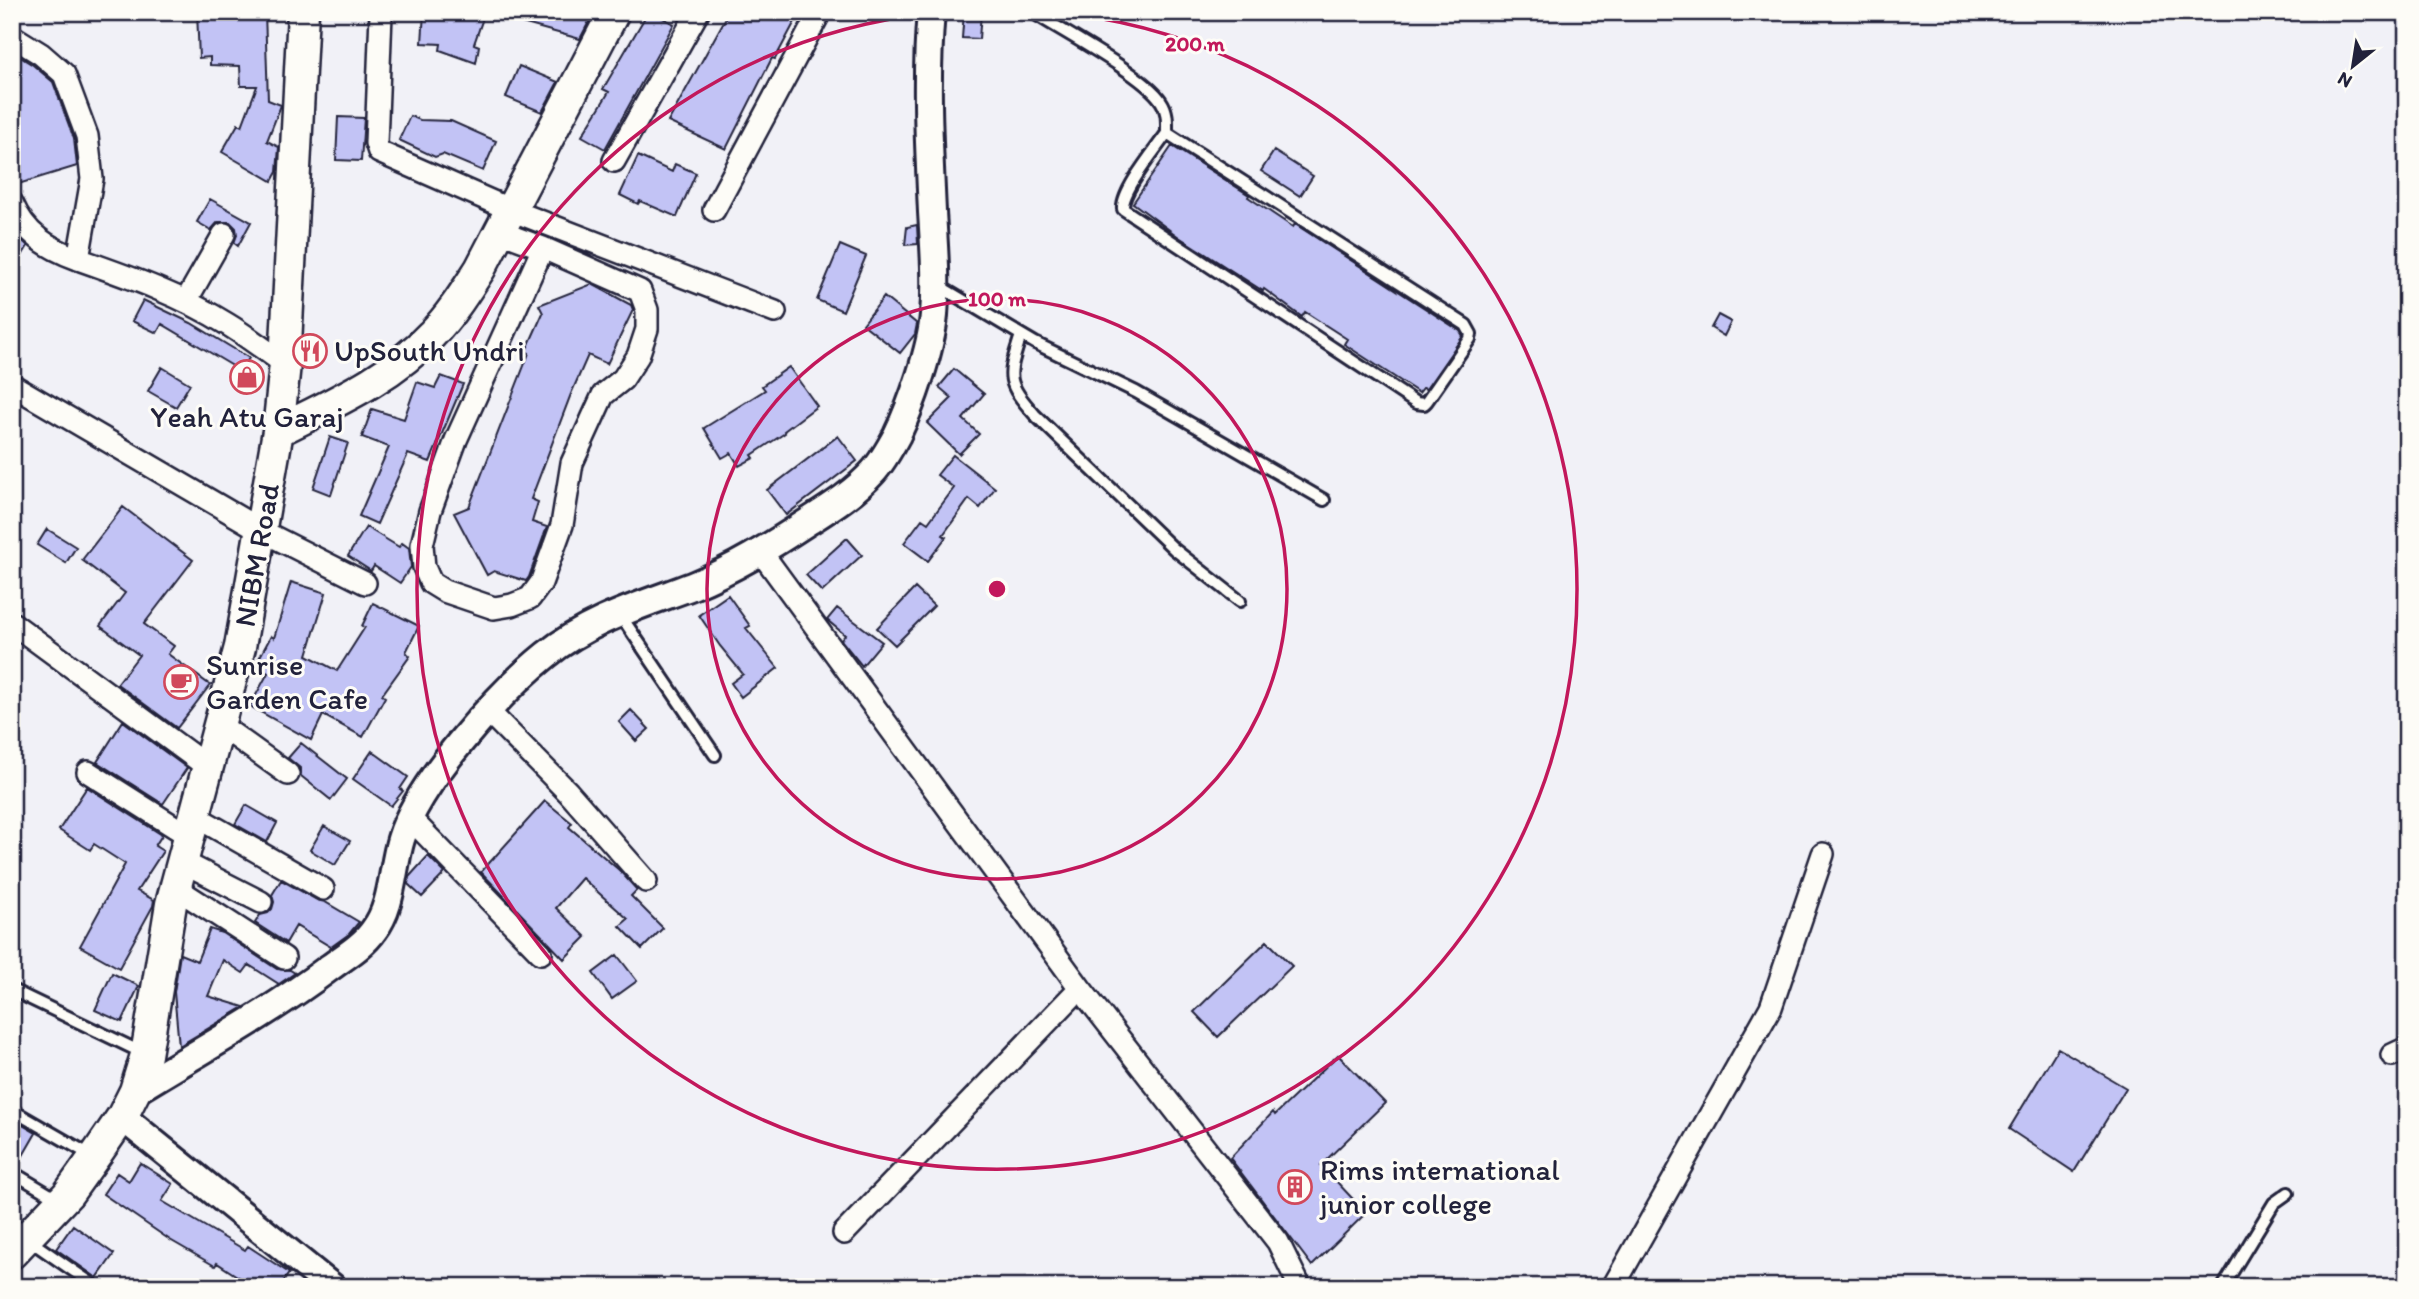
<svg xmlns="http://www.w3.org/2000/svg" width="2419" height="1299" font-family="Itim,sans-serif">
	<rect width="100%" height="100%" fill="#f1f1f7"/>
	<filter id="ink" filterUnits="userSpaceOnUse"><feTurbulence type="fractalNoise" baseFrequency=".0143" numOctaves="2"/><feDisplacementMap in="SourceGraphic" scale="14" xChannelSelector="R" yChannelSelector="G"/><feConvolveMatrix kernelMatrix="1 2 1 2 8 2 1 2 1" color-interpolation-filters="sRGB"/></filter>
	<g filter="url(#ink)">
		<path fill="#c2c3f5" stroke="#22223b" stroke-width="2" d="M 197,12 L 265,12 L 268,100 L 281,105 L 267,141 L 279,147 L 277,172 L 272,181 L 222,152 L 238,124 L 242,126 L 257,86 L 241,86 L 240,66 L 210,65 L 210,57 L 199,58 Z
			M 424,12 L 446,12 L 483,18 L 474,44 L 479,46 L 476,63 L 440,50 L 441,44 L 422,43 Z
			M 500,12 L 594,12 L 580,39 L 500,17 Z
			M 648,12 L 652,12 L 674,24 L 605,149 L 582,136 L 609,92 L 603,89 Z
			M 729,12 L 800,12 L 775,59 L 772,58 L 726,149 L 668,122 Z
			M 964,12 L 981,12 L 979,39 L 962,38 Z
			M 12,52 L 33,65 L 53,82 L 74,139 L 77,166 L 12,186 Z
			M 519,66 L 558,82 L 542,112 L 506,97 Z
			M 410,116 L 420,120 L 451,121 L 496,141 L 483,171 L 443,154 L 435,157 L 399,140 Z
			M 338,117 L 364,118 L 361,161 L 336,160 Z
			M 1172,146 L 1249,195 L 1248,197 L 1293,227 L 1295,224 L 1460,331 L 1463,336 L 1426,389 L 1423,388 L 1419,393 L 1344,344 L 1347,339 L 1305,312 L 1302,317 L 1264,289 L 1263,291 L 1179,237 L 1133,203 Z
			M 1274,151 L 1313,176 L 1300,196 L 1261,171 Z
			M 638,156 L 672,172 L 675,164 L 696,173 L 677,217 L 640,201 L 638,204 L 620,195 Z
			M 210,199 L 251,222 L 238,246 L 234,243 L 237,235 L 236,228 L 230,222 L 218,222 L 211,230 L 197,222 Z
			M 917,225 L 918,244 L 905,245 L 907,227 Z
			M 12,231 L 28,246 L 12,272 Z
			M 840,245 L 866,256 L 843,311 L 817,300 Z
			M 592,284 L 631,305 L 633,310 L 607,364 L 588,355 L 571,394 L 531,499 L 538,502 L 532,522 L 547,527 L 529,577 L 526,581 L 494,571 L 487,575 L 454,513 L 469,507 L 529,353 L 526,351 L 543,313 L 539,305 Z
			M 884,297 L 917,324 L 915,334 L 900,353 L 863,324 Z
			M 143,300 L 191,323 L 249,358 L 241,371 L 162,324 L 157,333 L 132,321 Z
			M 1718,315 L 1731,322 L 1724,336 L 1711,328 Z
			M 162,367 L 190,384 L 176,407 L 148,391 Z
			M 789,367 L 817,406 L 784,431 L 785,433 L 752,455 L 754,458 L 739,466 L 731,453 L 722,458 L 704,428 L 765,390 L 762,386 Z
			M 954,369 L 984,394 L 963,419 L 979,434 L 959,454 L 927,423 L 952,398 L 939,387 Z
			M 441,376 L 463,384 L 430,462 L 408,454 L 377,524 L 359,516 L 389,447 L 362,437 L 372,409 L 404,419 L 417,382 L 435,388 Z
			M 838,436 L 857,461 L 786,515 L 767,490 Z
			M 330,437 L 348,443 L 331,495 L 313,488 Z
			M 953,455 L 995,488 L 980,508 L 969,499 L 943,535 L 946,537 L 928,561 L 904,543 L 922,519 L 928,523 L 954,488 L 937,475 Z
			M 123,507 L 193,560 L 144,624 L 174,646 L 168,654 L 210,685 L 177,728 L 117,684 L 139,655 L 100,626 L 125,593 L 82,560 Z
			M 366,527 L 399,547 L 402,543 L 409,548 L 411,567 L 400,583 L 374,566 L 371,571 L 348,556 Z
			M 47,529 L 76,547 L 66,563 L 37,545 Z
			M 847,538 L 862,555 L 822,592 L 806,575 Z
			M 291,582 L 326,593 L 307,655 L 337,671 L 365,627 L 362,626 L 373,603 L 419,626 L 406,652 L 410,656 L 382,695 L 385,697 L 363,737 L 323,715 L 311,740 L 250,706 L 268,673 L 255,666 L 271,636 L 274,638 Z
			M 915,588 L 934,606 L 895,645 L 877,628 Z
			M 728,595 L 750,626 L 746,628 L 778,668 L 741,697 L 731,683 L 743,674 L 720,646 L 699,615 Z
			M 837,608 L 882,642 L 862,666 L 841,640 L 845,635 L 827,620 Z
			M 631,710 L 649,729 L 636,741 L 619,722 Z
			M 123,721 L 187,768 L 163,804 L 97,762 Z
			M 301,743 L 347,779 L 331,800 L 301,776 L 300,768 L 288,758 Z
			M 372,751 L 408,777 L 400,789 L 403,791 L 391,806 L 353,779 Z
			M 87,787 L 162,835 L 155,846 L 163,851 L 137,891 L 154,900 L 153,906 L 119,968 L 80,946 L 125,864 L 94,844 L 90,850 L 59,830 Z
			M 545,801 L 572,823 L 569,827 L 619,870 L 637,890 L 631,896 L 663,928 L 642,949 L 620,926 L 628,919 L 582,878 L 556,908 L 586,937 L 564,959 L 481,872 Z
			M 246,805 L 277,823 L 267,842 L 235,824 Z
			M 324,826 L 350,841 L 335,865 L 310,850 Z
			M 428,856 L 445,873 L 422,897 L 408,884 L 409,877 Z
			M 281,880 L 317,900 L 325,902 L 359,922 L 349,934 L 331,947 L 296,926 L 286,943 L 255,923 L 260,915 L 268,913 L 272,909 L 274,902 L 272,895 Z
			M 210,929 L 222,933 L 277,969 L 290,970 L 295,973 L 279,984 L 249,965 L 243,973 L 223,960 L 208,996 L 244,1007 L 179,1046 L 174,992 L 180,954 L 197,961 Z
			M 1267,941 L 1292,966 L 1218,1037 L 1194,1012 Z
			M 617,955 L 637,981 L 612,999 L 593,973 Z
			M 112,973 L 139,986 L 122,1022 L 95,1010 Z
			M 2058,1048 L 2126,1088 L 2074,1172 L 2009,1129 Z
			M 1338,1055 L 1385,1103 L 1321,1165 L 1366,1213 L 1312,1266 L 1230,1158 L 1273,1112 L 1275,1115 Z
			M 12,1119 L 36,1133 L 17,1166 L 12,1164 Z
			M 140,1163 L 173,1184 L 162,1201 L 245,1250 L 248,1246 L 289,1273 L 280,1287 L 254,1287 L 217,1263 L 215,1266 L 170,1240 L 103,1194 L 117,1173 L 129,1181 Z
			M 73,1225 L 114,1254 L 97,1278 L 56,1249 Z"/>
		<g fill="none" stroke-linecap="round" stroke-linejoin="round">
			<g stroke="#22223b" stroke-width="16">
				<path id="service" d="M 1032,12 C 1062,31 1144,75 1161,101 C 1168,111 1167,122 1167,133 L 1466,325 L 1471,334 L 1470,339 L 1427,401 L 1424,404 L 1416,403 L 1123,209 C 1121,191 1156,149 1167,133
					M 939,286 L 1035,343 L 1136,392 L 1324,500
					M 1021,335 C 1008,377 1004,380 1035,415 L 1174,549 L 1240,601
					M 619,613 L 715,755
					M 12,990 L 143,1053
					M 12,1110 L 92,1156
					M 12,1172 L 59,1200
					M 29,1240 L 91,1283
					M 2223,1287 L 2274,1203 L 2288,1193"/>
			</g>
			<g stroke="#22223b" stroke-width="26">
				<path id="minor" d="M 379,12 L 381,14 L 376,143 L 379,152 L 511,210 L 775,312
					M 12,36 L 41,54 L 64,74 L 87,136 L 92,179 L 78,259 C 129,277 181,295 227,324 C 247,336 266,351 285,364
					M 614,161 L 698,12
					M 12,203 C 25,234 48,248 78,259
					M 714,210 L 820,12
					M 500,232 L 543,248 L 640,291 L 647,310 L 647,329 L 638,356 L 623,379 L 603,395 L 572,463 L 562,525 L 541,583 L 530,598 L 512,605 L 494,608 L 444,591 L 431,583 L 424,567 L 422,545 L 430,511 L 456,440 L 543,248
					M 186,301 L 224,234
					M 12,385 L 262,531 L 365,583
					M 761,552 L 1080,988 L 1278,1242 L 1300,1287
					M 12,623 L 209,768
					M 488,711 L 568,792 L 646,881
					M 220,725 L 288,774
					M 88,772 L 189,836
					M 195,816 L 323,889
					M 409,817 L 541,953
					M 183,862 L 261,902
					M 176,888 L 284,958
					M 2392,1055 L 2407,1048
					M 844,1233 L 1080,988
					M 1613,1287 L 1771,1007 L 1823,854"/>
			</g>
			<g stroke="#22223b" stroke-width="32">
				<path id="tertiary" d="M 135,1091 C 200,1051 268,1014 329,968 C 344,957 363,946 374,930 C 393,906 392,868 401,839 C 418,782 500,692 546,655 C 589,620 642,605 692,586 C 734,569 771,546 809,521 C 831,507 855,492 873,472 C 883,461 890,448 897,435 C 912,404 931,349 934,315 C 937,281 934,246 932,212 C 929,145 925,79 931,12
					M 122,1117 L 332,1287"/>
			</g>
			<g stroke="#22223b" stroke-width="35">
				<path id="secondary" d="M 278,431 C 331,404 390,379 432,334 C 451,315 465,292 480,269 L 614,12
					M 12,1253 L 68,1194 L 98,1152 L 122,1117 L 135,1091 L 146,1055 L 171,904 L 240,647 L 278,431 L 285,364 L 303,12"/>
			</g>
			<use href="#service" stroke="#fdfcf7" stroke-width="10"/>
			<use href="#minor" stroke="#fdfcf7" stroke-width="21"/>
			<use href="#tertiary" stroke="#fdfcf7" stroke-width="26"/>
			<use href="#secondary" stroke="#fdfcf7" stroke-width="30"/>
		</g>
	</g>
	<g fill="none" stroke="#c2185b" stroke-width="3.5">
		<circle cx="997" cy="589" r="290"/>
		<path d="M1063 13A580 580 0 1 1 931 13"/>
	</g>
	<defs>
		<g id="restaurant-ring" transform="scale(1.75)"><circle r="9.5" fill="#fdfcf7" stroke="#d1495b" stroke-width="1.5"/><path d="M-5-6h1v4h1v-4h1v4h1v-4h1v5L-1.5 .5V6h-2V.5L-5-1ZM5-6V6H3V1.5H1.5Q1.5-4 5-6Z" fill="#d1495b"/></g>
		<g id="shop-ring" transform="scale(1.75)"><circle r="9.5" fill="#fdfcf7" stroke="#d1495b" stroke-width="1.5"/><path d="M-5-2.5h2.3a2.7 3.5 0 0 1 5.4 0H5L5.5 6h-11ZM-1.5-2.5h3a1.5 2.3 0 0 0-3 0Z" fill="#d1495b"/></g>
		<g id="cafe-ring" transform="scale(1.75)"><circle r="9.5" fill="#fdfcf7" stroke="#d1495b" stroke-width="1.5"/><path d="M-5.5-4.5H6V0H3Q3 3.5 0 3.5H-2.5Q-5.5 3.5-5.5 0ZM3-3.2v2h1.7v-2ZM-6 4.5H4V6H-6Z" fill="#d1495b"/></g>
		<g id="building-ring" transform="scale(1.75)"><circle r="9.5" fill="#fdfcf7" stroke="#d1495b" stroke-width="1.5"/><path d="M-4-6H4V6H1V3H-1V6H-4ZM-2.5-4.3h1.7v1.8h-1.7ZM.8-4.3h1.7v1.8H.8ZM-2.5-1h1.7V.8h-1.7ZM.8-1h1.7V.8H.8Z" fill="#d1495b"/></g>
	</defs>
	<g fill-rule="evenodd">
		<use href="#restaurant-ring" x="310" y="351"/>
		<use href="#shop-ring" x="247" y="377"/>
		<use href="#cafe-ring" x="181" y="682"/>
		<use href="#building-ring" x="1295" y="1187"/>
	</g>
	<g text-anchor="middle" stroke-width="6" stroke-linejoin="round" paint-order="stroke">
		<g font-size="30" fill="#22223b" stroke="#fdfcf7" text-anchor="start">
			<text x="334" y="361">UpSouth Undri</text>
			<text x="247" y="427" text-anchor="middle">Yeah Atu Garaj</text>
			<text x="206" y="675">Sunrise<tspan x="206" dy="34">Garden Cafe</tspan></text>
			<text x="1320" y="1180">Rims international<tspan x="1320" dy="34">junior college</tspan></text>
		</g>
		<g font-size="30" fill="#22223b" stroke="#fdfcf7">
			<text transform="translate(257 555) rotate(-80)" y="10">NIBM Road</text>
		</g>
	</g>
	<circle cx="997" cy="589" r="10" fill="#c2185b" stroke="#fdfcf7" stroke-width="3.5"/>
	<g font-size="21" text-anchor="middle" font-weight="bold" fill="#c2185b" stroke="#fdfcf7" stroke-width="6" stroke-linejoin="round" paint-order="stroke">
		<text x="1195" y="51">200 m</text>
		<text x="997" y="306">100 m</text>
	</g>
	<rect width="2419" height="1299" fill="none" stroke="#fdfcf7" stroke-width="42"/>
	<rect x="21" y="21" width="2377" height="1257" fill="none" stroke="#22223b" stroke-width="2.5" filter="url(#ink)"/>
	<g transform="translate(2353 66) rotate(210)" stroke="#fdfcf7" stroke-width="5" paint-order="stroke">
	<path d="M0-5L12 26L0 18L-12 26Z" fill="#22223b"/>
	<text y="-10" font-size="19" font-weight="bold" text-anchor="middle" fill="#22223b">N</text>
	</g>
</svg>
